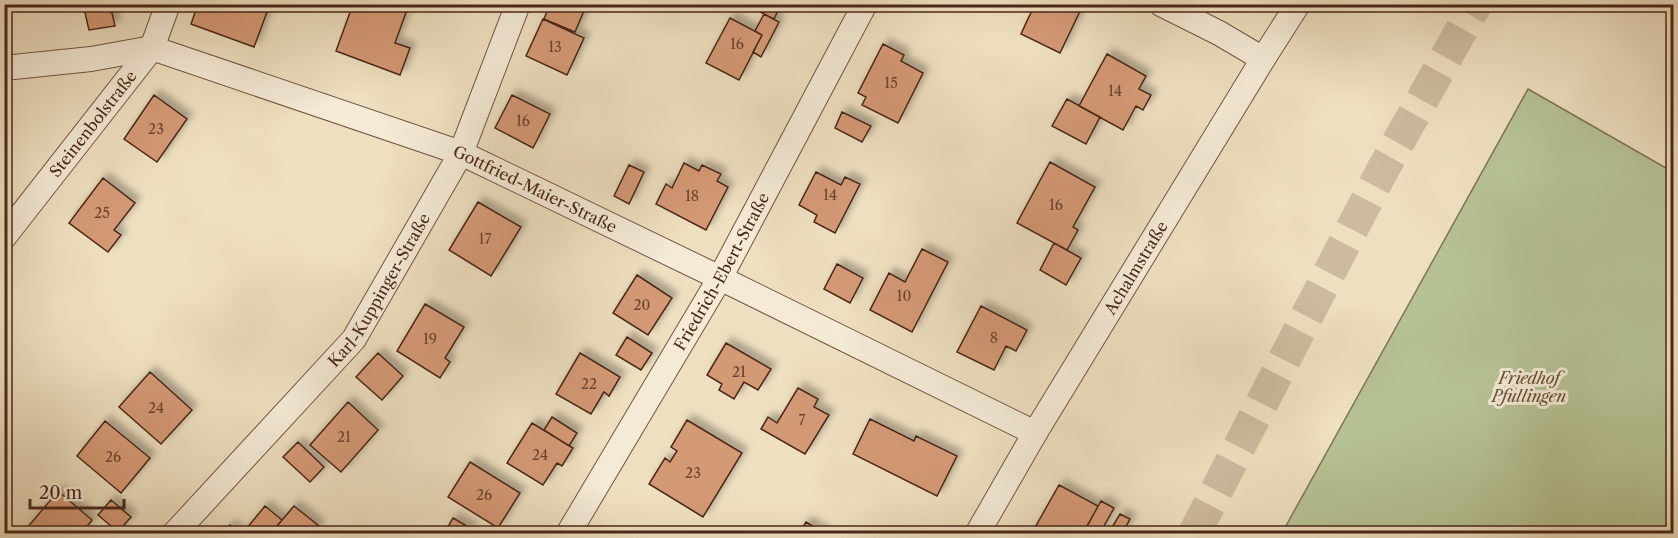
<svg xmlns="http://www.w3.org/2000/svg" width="1678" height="538" font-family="'Libre Caslon Text',serif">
	<defs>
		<filter id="shadow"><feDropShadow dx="5.5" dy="-5.5" stdDeviation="3" flood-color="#0004"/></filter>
	</defs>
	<rect width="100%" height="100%" fill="#eedfc0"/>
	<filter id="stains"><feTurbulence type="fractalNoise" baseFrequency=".00333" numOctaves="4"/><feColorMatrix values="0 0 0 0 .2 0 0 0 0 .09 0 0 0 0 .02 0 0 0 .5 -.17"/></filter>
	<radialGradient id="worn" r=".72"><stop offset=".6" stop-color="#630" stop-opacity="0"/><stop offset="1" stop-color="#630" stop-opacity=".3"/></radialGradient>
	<path fill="#b6c294" stroke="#807456" stroke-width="1.5" d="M 1528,89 L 1673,172 L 1673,533 L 1282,533 Z"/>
	<path fill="#d49975" stroke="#4a2719" stroke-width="1.5" filter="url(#shadow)" d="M 83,4 L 93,4 L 112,13 L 115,26 L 89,30 Z
		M 93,4 L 116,4 L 112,13 Z
		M 198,4 L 270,4 L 254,47 L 191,24 Z
		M 353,4 L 409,4 L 395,43 L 410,48 L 400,75 L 336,51 Z
		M 550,4 L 582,4 L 586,6 L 575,32 L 544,19 Z
		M 764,4 L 781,4 L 774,19 L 760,12 Z
		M 1035,4 L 1076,4 L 1082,7 L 1060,53 L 1021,34 Z
		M 764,14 L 779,22 L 761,57 L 753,52 L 762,35 L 755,31 Z
		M 730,18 L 762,35 L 739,80 L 706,63 Z
		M 543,19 L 584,38 L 567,75 L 526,56 Z
		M 883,44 L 904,55 L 901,61 L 923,73 L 898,123 L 862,105 L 866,97 L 858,93 Z
		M 1107,54 L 1146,76 L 1139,89 L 1151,95 L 1143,110 L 1136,106 L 1123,130 L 1079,106 Z
		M 154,95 L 187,119 L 157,162 L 124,139 Z
		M 512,95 L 550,114 L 533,148 L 495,128 Z
		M 1067,99 L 1100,117 L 1086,144 L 1052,126 Z
		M 842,112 L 871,126 L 862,142 L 835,128 Z
		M 1050,162 L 1095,187 L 1073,227 L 1078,230 L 1067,250 L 1017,223 Z
		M 684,163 L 699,171 L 702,165 L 721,174 L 717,181 L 728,187 L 706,230 L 656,204 L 666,184 L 672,188 Z
		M 629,165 L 644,172 L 629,204 L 614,196 Z
		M 816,172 L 841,185 L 845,177 L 860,184 L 835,233 L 814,222 L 817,215 L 799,205 Z
		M 103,178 L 135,203 L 114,230 L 121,235 L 108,252 L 69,223 Z
		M 478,202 L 521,227 L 491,276 L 449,250 Z
		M 1054,243 L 1081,258 L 1066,285 L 1040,270 Z
		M 922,249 L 948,262 L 912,332 L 870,310 L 889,273 L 905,282 Z
		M 837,264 L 863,278 L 850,303 L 824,289 Z
		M 637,275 L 672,298 L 648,335 L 613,313 Z
		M 425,304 L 464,327 L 445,358 L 450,362 L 440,378 L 397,351 Z
		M 981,306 L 1027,330 L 1016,351 L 1006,346 L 994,370 L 957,352 Z
		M 627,337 L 652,353 L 641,370 L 616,355 Z
		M 726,343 L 771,369 L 758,390 L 744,382 L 734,399 L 719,390 L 722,384 L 707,375 Z
		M 378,353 L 403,376 L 382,400 L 356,377 Z
		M 580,353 L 620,377 L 609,396 L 604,392 L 591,414 L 556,394 Z
		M 150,372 L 192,410 L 161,444 L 119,407 Z
		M 798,388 L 818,399 L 814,407 L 829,415 L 805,454 L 761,429 L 768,417 L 777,423 Z
		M 348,402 L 378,430 L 341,472 L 310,445 Z
		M 552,417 L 577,433 L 569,446 L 544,430 Z
		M 870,419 L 914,441 L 916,436 L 957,456 L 937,496 L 853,454 Z
		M 687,420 L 742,453 L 703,517 L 649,484 L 665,458 L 670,462 L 677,451 L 671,447 Z
		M 105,421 L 150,458 L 121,493 L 77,456 Z
		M 532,423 L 573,448 L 562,466 L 557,463 L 543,485 L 507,463 Z
		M 298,442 L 324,467 L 310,482 L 283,457 Z
		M 470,462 L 520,493 L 498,528 L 448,497 Z
		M 1059,485 L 1098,506 L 1083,534 L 1038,534 L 1033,531 Z
		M 58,491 L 92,520 L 81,534 L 22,534 Z
		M 111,500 L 131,517 L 118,532 L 98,515 Z
		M 1101,501 L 1114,508 L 1100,533 L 1087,526 Z
		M 265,506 L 282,520 L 277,526 L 287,534 L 242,534 Z
		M 294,506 L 319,526 L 313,534 L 287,534 L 277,526 Z
		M 1120,514 L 1130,519 L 1122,534 L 1108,534 Z
		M 453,518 L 472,529 L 469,534 L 444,534 Z
		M 806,522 L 826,534 L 799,534 Z
		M 230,525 L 241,534 L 223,534 Z"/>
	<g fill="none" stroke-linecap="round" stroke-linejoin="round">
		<path stroke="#cdba9f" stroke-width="33" stroke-dasharray="33 16" stroke-linecap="butt" d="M 1194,534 L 1382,171 L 1476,4"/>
		<g stroke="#735543" stroke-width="26">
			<g id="minor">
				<path d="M 1161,4 L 1219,33 L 1263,59"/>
				<path id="s1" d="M 4,68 L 91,59 L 152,48 L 461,153 L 720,278 L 1035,433"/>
				<path id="s2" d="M 4,237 L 152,48 L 168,4"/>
				<path id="s3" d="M 174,534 L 354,339 L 461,153 L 518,4"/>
				<path id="s4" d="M 568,534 L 720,278 L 865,4"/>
				<path id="s5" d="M 977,534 L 1035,433 L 1263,59 L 1298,4"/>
			</g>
		</g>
		<use href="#minor" stroke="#f4ead6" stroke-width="24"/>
	</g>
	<g text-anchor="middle" stroke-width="6" stroke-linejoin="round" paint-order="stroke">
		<g font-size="14" fill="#6c4430">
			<text x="737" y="49">16</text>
			<text x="555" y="52">13</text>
			<text x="891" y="88">15</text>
			<text x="1115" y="96">14</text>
			<text x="523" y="126">16</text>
			<text x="156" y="134">23</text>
			<text x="830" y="200">14</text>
			<text x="692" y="201">18</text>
			<text x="1056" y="210">16</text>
			<text x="102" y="218">25</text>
			<text x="485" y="244">17</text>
			<text x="904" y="301">10</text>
			<text x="642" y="310">20</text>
			<text x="994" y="343">8</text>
			<text x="430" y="344">19</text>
			<text x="739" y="377">21</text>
			<text x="589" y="389">22</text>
			<text x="156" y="413">24</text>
			<text x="802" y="425">7</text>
			<text x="344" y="442">21</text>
			<text x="540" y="460">24</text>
			<text x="113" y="462">26</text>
			<text x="693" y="478">23</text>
			<text x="484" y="500">26</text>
		</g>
		<g font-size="16" fill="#4a2719" stroke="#f4ead6">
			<text dy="6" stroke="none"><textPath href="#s2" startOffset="144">Steinenbolstraße</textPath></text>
			<text dy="6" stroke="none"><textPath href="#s1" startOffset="558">Gottfried-Maier-Straße</textPath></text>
			<text dy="6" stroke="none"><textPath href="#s5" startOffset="310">Achalmstraße</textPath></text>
			<text dy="6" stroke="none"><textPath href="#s4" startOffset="304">Friedrich-Ebert-Straße</textPath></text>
			<text dy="6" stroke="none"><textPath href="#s3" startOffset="320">Karl-Kuppinger-Straße</textPath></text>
		</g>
		<g font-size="16" font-style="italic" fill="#654e38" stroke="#f4ead6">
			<text x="1529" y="384">Friedhof<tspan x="1529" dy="18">Pfullingen</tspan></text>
		</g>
	</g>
	<rect width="1678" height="538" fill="none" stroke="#eedfc0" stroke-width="24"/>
	<rect x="6" y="6" width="1666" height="526" fill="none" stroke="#4a2719" stroke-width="3"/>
	<rect x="12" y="12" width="1654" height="514" fill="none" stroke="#4a2719" stroke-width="1.5"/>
	<path d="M30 499v9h94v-9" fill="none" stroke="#4a2719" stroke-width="3"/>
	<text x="39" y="499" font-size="18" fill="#4a2719" stroke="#f4ead6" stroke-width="4.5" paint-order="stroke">20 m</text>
	<rect width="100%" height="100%" filter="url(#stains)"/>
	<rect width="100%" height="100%" fill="url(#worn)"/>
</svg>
